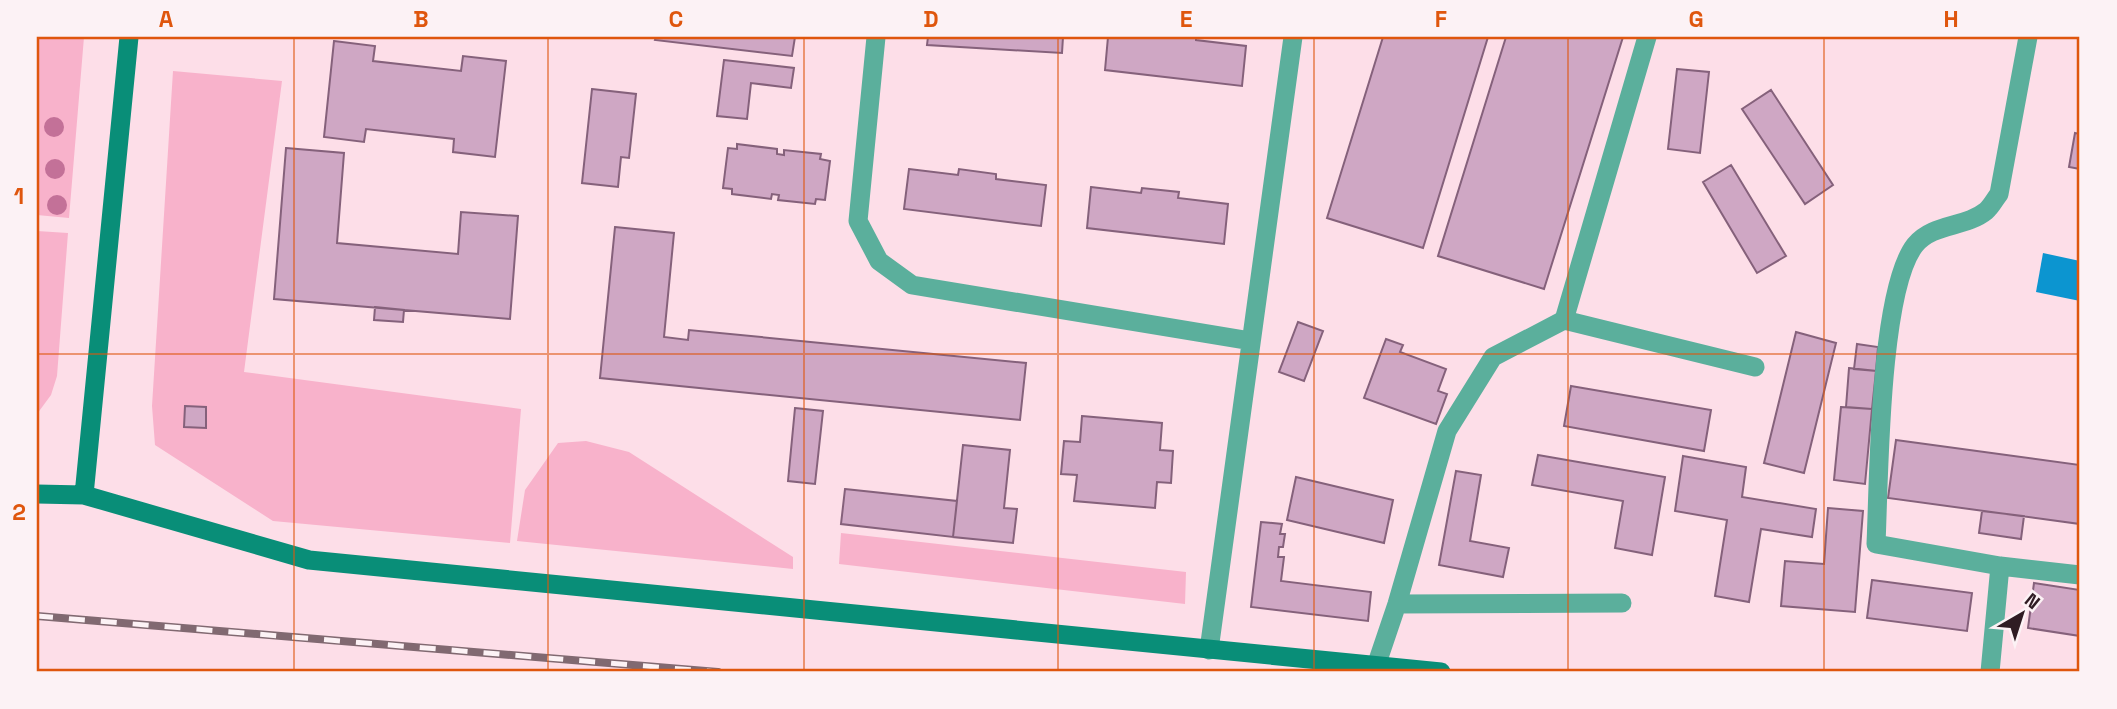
<svg xmlns="http://www.w3.org/2000/svg" width="2117" height="709" font-family="'Space Grotesk',sans-serif">
	<rect width="100%" height="100%" fill="#fddee8"/>
	<path fill="#f8b2cb" d="M 37,37 L 84,37 L 69,218 L 37,215 Z
		M 173,71 L 282,81 L 244,372 L 521,409 L 510,543 L 273,521 L 155,445 L 152,406 Z
		M 37,231 L 68,233 L 57,376 L 51,395 L 37,414 Z
		M 586,441 L 629,452 L 793,557 L 793,569 L 517,541 L 525,490 L 558,443 Z
		M 841,533 L 1186,572 L 1185,604 L 839,564 Z"/>
	<path fill="#0c95d0" d="M 2043,253 L 2080,261 L 2080,301 L 2036,292 Z"/>
	<path fill="#cfa7c4" stroke="#85617b" stroke-width="2" d="M 656,37 L 795,37 L 792,56 L 655,40 Z
		M 928,37 L 1063,37 L 1062,53 L 927,45 Z
		M 1108,37 L 1196,37 L 1196,40 L 1246,46 L 1242,86 L 1105,70 Z
		M 1383,37 L 1488,37 L 1423,248 L 1327,218 Z
		M 1506,37 L 1623,37 L 1544,289 L 1438,256 Z
		M 334,41 L 375,46 L 373,61 L 461,71 L 463,56 L 506,61 L 495,157 L 453,152 L 454,139 L 366,129 L 364,142 L 324,137 Z
		M 724,60 L 794,68 L 791,88 L 751,83 L 747,119 L 717,116 Z
		M 1677,69 L 1709,72 L 1700,153 L 1668,149 Z
		M 592,89 L 636,94 L 629,158 L 621,157 L 618,187 L 582,183 Z
		M 1771,90 L 1833,185 L 1805,204 L 1742,109 Z
		M 2075,133 L 2080,134 L 2080,169 L 2069,167 Z
		M 737,144 L 777,149 L 777,154 L 784,155 L 784,150 L 821,154 L 820,159 L 830,161 L 825,200 L 816,199 L 815,204 L 778,200 L 779,195 L 772,194 L 771,199 L 732,194 L 732,189 L 723,188 L 728,148 L 737,149 Z
		M 286,148 L 344,153 L 337,243 L 458,254 L 461,212 L 518,216 L 510,319 L 274,299 Z
		M 1731,165 L 1786,256 L 1757,273 L 1703,182 Z
		M 909,169 L 958,175 L 959,169 L 996,174 L 996,179 L 1046,185 L 1041,226 L 904,209 Z
		M 1091,187 L 1141,193 L 1142,188 L 1179,192 L 1178,198 L 1228,204 L 1224,244 L 1087,228 Z
		M 615,227 L 674,233 L 664,337 L 688,340 L 689,330 L 1026,363 L 1020,420 L 600,378 Z
		M 375,307 L 404,310 L 403,322 L 374,320 Z
		M 1298,322 L 1323,331 L 1304,381 L 1279,372 Z
		M 1796,332 L 1836,343 L 1804,473 L 1764,463 Z
		M 1386,339 L 1403,345 L 1400,352 L 1446,369 L 1438,391 L 1447,394 L 1436,424 L 1364,398 Z
		M 1857,344 L 1878,347 L 1876,371 L 1854,369 Z
		M 1849,368 L 1876,371 L 1872,409 L 1846,407 Z
		M 1571,386 L 1711,410 L 1704,451 L 1564,426 Z
		M 185,406 L 206,407 L 206,428 L 184,427 Z
		M 1841,407 L 1872,409 L 1865,484 L 1834,480 Z
		M 795,408 L 823,411 L 815,484 L 788,481 Z
		M 1082,416 L 1162,423 L 1160,450 L 1173,451 L 1171,483 L 1157,482 L 1155,508 L 1074,501 L 1077,475 L 1061,474 L 1064,441 L 1080,442 Z
		M 1896,440 L 2080,465 L 2080,524 L 1888,498 Z
		M 963,445 L 1010,450 L 1004,508 L 1017,509 L 1013,543 L 953,537 Z
		M 1538,455 L 1665,477 L 1652,555 L 1615,548 L 1623,501 L 1532,485 Z
		M 1683,456 L 1746,467 L 1742,497 L 1816,509 L 1812,537 L 1761,529 L 1749,602 L 1715,596 L 1727,520 L 1675,511 Z
		M 1456,471 L 1481,475 L 1470,541 L 1509,548 L 1503,577 L 1439,565 Z
		M 1296,477 L 1393,500 L 1384,543 L 1287,520 Z
		M 845,489 L 957,501 L 953,537 L 841,524 Z
		M 1828,508 L 1863,511 L 1855,612 L 1781,606 L 1785,561 L 1824,564 Z
		M 1982,511 L 2024,516 L 2021,539 L 1979,533 Z
		M 1261,522 L 1282,524 L 1280,534 L 1285,534 L 1283,547 L 1279,547 L 1278,557 L 1284,557 L 1281,581 L 1371,592 L 1368,621 L 1251,607 Z
		M 1872,580 L 1972,593 L 1967,631 L 1867,618 Z
		M 2034,583 L 2080,590 L 2080,636 L 2028,628 Z"/>
	<g fill="none" stroke-linecap="round" stroke-linejoin="round">
		<path stroke="#5baf9c" stroke-width="19" d="M 2028,37 L 1999,194 C 1995,199 1991,207 1986,211 C 1965,228 1933,223 1915,245 C 1879,291 1879,480 1876,544 L 2000,566 L 2080,575
			M 1564,320 L 1755,367
			M 1397,604 L 1622,603
			M 1376,666 L 1397,604 L 1447,431 L 1493,357 L 1564,320 L 1647,37
			M 1990,672 L 2000,566"/>
		<path stroke="#5baf9c" stroke-width="19" d="M 876,37 L 858,221 L 879,261 L 912,285 L 1251,341
			M 1209,650 L 1293,37"/>
		<path stroke="#098e78" stroke-width="19" d="M 37,494 L 84,495 L 309,560 L 1441,672
			M 84,495 L 129,37"/>
		<g stroke="#816971" stroke-width="8">
			<path id="rail" d="M 37,616 L 718,672"/>
		</g>
		<use href="#rail" stroke="#fcf2f5" stroke-width="5" stroke-dasharray="16" stroke-linecap="butt"/>
	</g>
	<g fill="#c37198">
		<circle cx="54" cy="127" r="10"/>
		<circle cx="55" cy="169" r="10"/>
		<circle cx="57" cy="205" r="10"/>
	</g>
	<path fill="none" stroke="#df560d" stroke-width="2" stroke-opacity="0.55" d="M 294,37 L 294,672M 548,37 L 548,672M 804,37 L 804,672M 1058,37 L 1058,672M 1314,37 L 1314,672M 1568,37 L 1568,672M 1824,37 L 1824,672M 37,354 L 2080,354"/>
	<rect width="2117" height="709" fill="none" stroke="#fcf2f5" stroke-width="77"/>
	<g transform="translate(2022 614) rotate(39)" stroke="#fcf2f5" stroke-width="5" paint-order="stroke">
	<path d="M0-5L12 26L0 18L-12 26Z" fill="#2f1c23"/>
	<text y="-10" font-size="19" font-weight="bold" text-anchor="middle" fill="#2f1c23">N</text>
	</g>
	<rect x="38" y="38" width="2040" height="632" fill="none" stroke="#df560d" stroke-width="2.5"/>
	<g font-size="23" text-anchor="middle" font-weight="bold" fill="#df560d">
		<text x="166" y="27">A</text>
		<text x="421" y="27">B</text>
		<text x="676" y="27">C</text>
		<text x="931" y="27">D</text>
		<text x="1186" y="27">E</text>
		<text x="1441" y="27">F</text>
		<text x="1696" y="27">G</text>
		<text x="1951" y="27">H</text>
		<text x="19" y="204">1</text>
		<text x="19" y="520">2</text>
	</g>
</svg>
